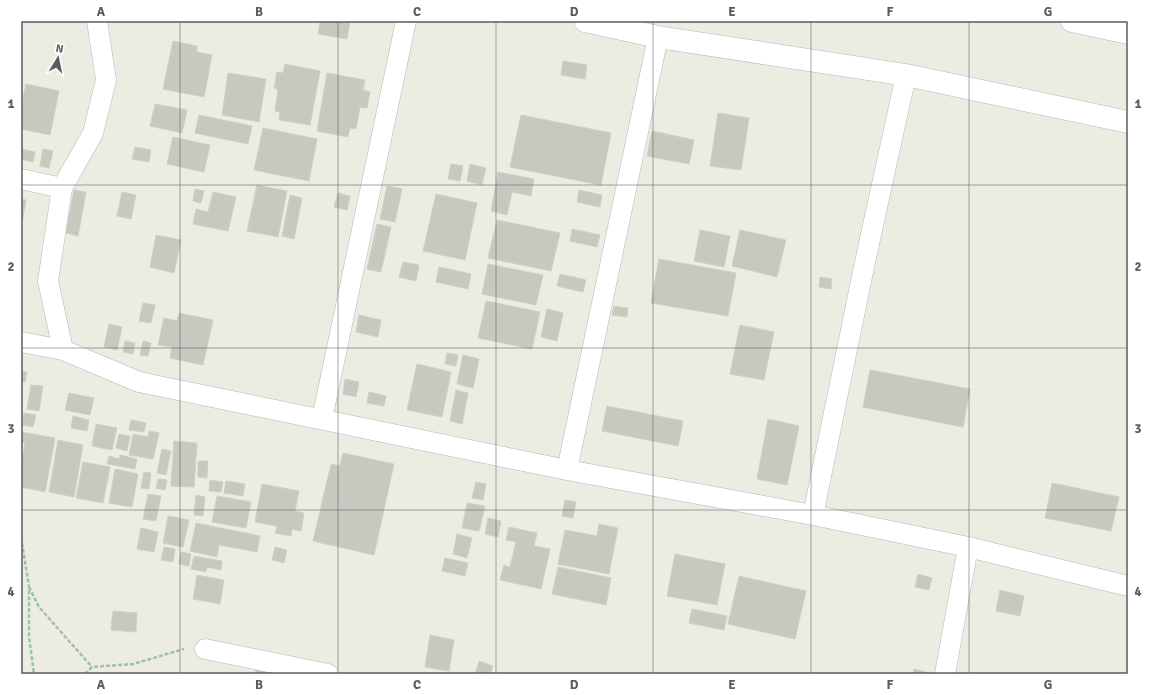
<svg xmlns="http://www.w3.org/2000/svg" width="1149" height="695" font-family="Signika,sans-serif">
	<rect width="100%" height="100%" fill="#ecece3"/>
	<path fill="#c8c7c0" stroke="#d0d0c2" d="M 320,21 L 350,21 L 347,39 L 318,34 Z
		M 173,41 L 197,46 L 197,52 L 212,55 L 204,97 L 163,89 Z
		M 563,61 L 587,65 L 585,79 L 561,75 Z
		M 285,64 L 320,71 L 310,125 L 279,120 L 280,112 L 275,111 L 278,90 L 274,88 L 277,72 L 283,73 Z
		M 228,73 L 266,79 L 259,122 L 222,115 Z
		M 327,73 L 365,80 L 363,90 L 370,92 L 367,108 L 360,107 L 356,129 L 350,128 L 348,137 L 317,131 Z
		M 26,84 L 59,91 L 50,135 L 21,129 L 21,107 Z
		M 155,104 L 187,110 L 182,133 L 150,126 Z
		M 718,113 L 749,118 L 741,170 L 710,166 Z
		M 199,115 L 252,126 L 248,144 L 195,133 Z
		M 521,115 L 611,133 L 601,185 L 510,167 Z
		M 263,128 L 317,139 L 309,181 L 254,170 Z
		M 652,131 L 694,140 L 689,164 L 647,156 Z
		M 173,137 L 210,145 L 204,172 L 167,164 Z
		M 135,147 L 151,150 L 149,162 L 132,159 Z
		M 21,149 L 35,152 L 33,162 L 21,159 Z
		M 43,149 L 53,151 L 49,168 L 40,166 Z
		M 451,164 L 463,166 L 460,181 L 448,179 Z
		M 470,164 L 486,168 L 482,185 L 467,181 Z
		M 498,172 L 534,179 L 531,196 L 512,192 L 507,215 L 491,211 Z
		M 257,185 L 287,191 L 278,237 L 247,231 Z
		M 387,186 L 402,189 L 395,222 L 380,219 Z
		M 195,189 L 204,191 L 201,203 L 193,201 Z
		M 74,190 L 86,192 L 78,236 L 66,233 Z
		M 579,190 L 602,195 L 600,207 L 577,202 Z
		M 122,192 L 136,195 L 131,219 L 117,216 Z
		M 213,192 L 236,197 L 228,231 L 193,224 L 196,209 L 208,212 Z
		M 338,193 L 350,196 L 347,210 L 334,207 Z
		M 436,194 L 477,203 L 465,260 L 423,251 Z
		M 290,195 L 302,198 L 294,239 L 282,236 Z
		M 21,199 L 26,200 L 21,229 Z
		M 497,220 L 560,233 L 551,271 L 488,258 Z
		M 377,224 L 391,227 L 381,272 L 367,269 Z
		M 572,229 L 600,235 L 597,247 L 570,241 Z
		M 700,230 L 730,236 L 724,267 L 694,261 Z
		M 740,230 L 786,240 L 777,277 L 732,266 Z
		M 156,235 L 181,240 L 174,273 L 150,267 Z
		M 659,259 L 736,273 L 728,316 L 651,303 Z
		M 403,262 L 419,265 L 416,281 L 399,277 Z
		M 488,264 L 543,275 L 536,305 L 482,294 Z
		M 439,267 L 471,274 L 468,289 L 436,282 Z
		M 560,274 L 586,280 L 583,292 L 557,286 Z
		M 820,277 L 832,279 L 831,289 L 819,287 Z
		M 486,301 L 540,312 L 532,349 L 478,338 Z
		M 143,303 L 155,305 L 151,323 L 139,321 Z
		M 614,306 L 628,308 L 627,317 L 612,315 Z
		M 547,309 L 563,313 L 557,341 L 541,337 Z
		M 179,313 L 213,320 L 203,365 L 170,358 L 172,347 L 158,345 L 164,318 L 177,321 Z
		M 359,315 L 381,320 L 378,337 L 356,332 Z
		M 109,324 L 122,327 L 117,350 L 104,347 Z
		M 740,325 L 774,332 L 764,380 L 730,374 Z
		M 125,341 L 135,343 L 133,354 L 123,352 Z
		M 143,341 L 151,343 L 148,356 L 140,355 Z
		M 447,353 L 458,355 L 456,366 L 445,364 Z
		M 463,355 L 479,359 L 473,388 L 457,384 Z
		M 417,364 L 451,372 L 442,417 L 407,410 Z
		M 870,370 L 970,389 L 963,427 L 863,407 Z
		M 21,371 L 27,372 L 25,382 L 21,381 Z
		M 345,379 L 359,382 L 356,397 L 343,394 Z
		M 31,385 L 43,386 L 39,411 L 27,409 Z
		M 456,390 L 468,393 L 462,424 L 450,421 Z
		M 369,392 L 386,396 L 384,406 L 367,403 Z
		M 69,393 L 94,398 L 90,415 L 65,410 Z
		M 607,406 L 683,421 L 678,446 L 602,431 Z
		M 24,413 L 36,415 L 33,427 L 22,425 Z
		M 73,416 L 89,420 L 87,431 L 71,428 Z
		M 768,419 L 799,426 L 787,485 L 757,479 Z
		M 131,420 L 146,423 L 144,432 L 129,430 Z
		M 96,424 L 117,428 L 112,450 L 92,446 Z
		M 149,431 L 159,433 L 153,459 L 129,455 L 133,434 L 148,437 Z
		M 21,432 L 55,438 L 45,492 L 21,487 L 21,467 L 25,443 L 21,442 Z
		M 119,434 L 130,436 L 127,451 L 116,448 Z
		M 58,440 L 83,445 L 74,497 L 49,492 Z
		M 174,441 L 197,443 L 194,487 L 171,486 Z
		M 162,449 L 171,451 L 166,475 L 157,473 Z
		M 343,453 L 394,464 L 374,555 L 313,541 L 331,464 L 340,466 Z
		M 120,455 L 137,459 L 135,469 L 107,464 L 109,456 L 119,459 Z
		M 198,461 L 208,461 L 207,478 L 198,477 Z
		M 83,462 L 110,467 L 103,503 L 76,498 Z
		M 115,469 L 138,474 L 132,507 L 109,503 Z
		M 144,472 L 151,473 L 149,489 L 141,488 Z
		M 158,479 L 167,480 L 165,490 L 156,488 Z
		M 210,480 L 223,482 L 221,492 L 209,491 Z
		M 226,481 L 245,484 L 243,496 L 224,493 Z
		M 476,482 L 486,484 L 483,500 L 472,498 Z
		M 1052,483 L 1119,497 L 1111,531 L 1045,518 Z
		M 262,484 L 299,491 L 295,511 L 304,513 L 301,531 L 292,529 L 291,536 L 275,533 L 277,526 L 255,522 Z
		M 148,494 L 161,496 L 156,521 L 143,519 Z
		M 196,495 L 205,497 L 203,516 L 194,515 Z
		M 217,496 L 251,502 L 246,528 L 212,522 Z
		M 565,500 L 576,502 L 573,518 L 562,516 Z
		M 467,503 L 485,506 L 479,531 L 462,528 Z
		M 168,516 L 189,520 L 183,547 L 163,543 Z
		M 488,518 L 501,521 L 498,537 L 485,534 Z
		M 196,523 L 260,536 L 257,552 L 219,545 L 217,557 L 190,551 Z
		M 599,524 L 618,528 L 609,574 L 558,564 L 565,530 L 597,536 Z
		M 509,527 L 537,533 L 534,546 L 550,549 L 541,589 L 500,580 L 504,565 L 510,567 L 516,542 L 506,540 Z
		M 141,528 L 158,532 L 154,552 L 137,549 Z
		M 457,534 L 472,538 L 467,558 L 453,554 Z
		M 164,547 L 175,549 L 173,562 L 161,560 Z
		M 275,547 L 287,550 L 284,563 L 272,560 Z
		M 181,552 L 191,554 L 189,566 L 179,564 Z
		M 675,554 L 725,564 L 717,605 L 667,596 Z
		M 194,556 L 222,561 L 221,570 L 207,567 L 206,572 L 191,569 Z
		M 445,558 L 468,563 L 465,576 L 442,571 Z
		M 558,567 L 611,578 L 606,605 L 552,594 Z
		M 918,574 L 932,578 L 929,590 L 915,587 Z
		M 197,575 L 224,580 L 220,604 L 193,599 Z
		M 739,576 L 806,591 L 795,639 L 728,624 Z
		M 1000,590 L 1024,596 L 1020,616 L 996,611 Z
		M 692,609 L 727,616 L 724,630 L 689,623 Z
		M 113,611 L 137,613 L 136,632 L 111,630 Z
		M 430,635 L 454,640 L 449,671 L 425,667 Z
		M 479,661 L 493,666 L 490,674 L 475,674 Z
		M 257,665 L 275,668 L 274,674 L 255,674 Z
		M 914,669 L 926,672 L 926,674 L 913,674 Z"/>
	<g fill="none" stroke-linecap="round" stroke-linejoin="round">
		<g stroke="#b5b6bc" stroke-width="21">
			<path id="street" d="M 97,21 L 106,80 L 93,133 L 62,188 L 48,281 L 63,350 L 139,382 L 567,470 L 813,515 L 968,547 L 1128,586
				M 21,179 L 62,188
				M 21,342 L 63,350
				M 322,419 L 406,21
				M 567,470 L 658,37
				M 813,515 L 865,262 L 906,75
				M 205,649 L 328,674
				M 945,674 L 968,547"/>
		</g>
		<g stroke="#b7b7be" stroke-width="23">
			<path id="secondary" d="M 585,21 L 658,37 L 906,75 L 1128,122
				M 1072,21 L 1128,33"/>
		</g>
		<path stroke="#9cc1b1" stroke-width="2.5" stroke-dasharray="4 2" stroke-linecap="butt" d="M 21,537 L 29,586 L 29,637 L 34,674
			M 29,587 L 39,607 L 92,667
			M 85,674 L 92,667 L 133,664 L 184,649"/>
		<use href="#street" stroke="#fff" stroke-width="20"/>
		<use href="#secondary" stroke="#fff" stroke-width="22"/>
	</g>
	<path fill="none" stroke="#5b5c62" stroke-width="1" stroke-opacity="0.55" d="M 180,21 L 180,674M 338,21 L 338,674M 496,21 L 496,674M 653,21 L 653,674M 811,21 L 811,674M 969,21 L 969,674M 21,185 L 1128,185M 21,348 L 1128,348M 21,510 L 1128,510"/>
	<rect width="1149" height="695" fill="none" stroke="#ffffff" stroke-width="44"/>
	<g transform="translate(58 58) rotate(10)" stroke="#ffffff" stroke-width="3" paint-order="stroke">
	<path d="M0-3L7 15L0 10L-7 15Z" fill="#5b5c62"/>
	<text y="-6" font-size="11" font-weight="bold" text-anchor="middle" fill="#5b5c62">N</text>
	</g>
	<rect x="22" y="22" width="1105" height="651" fill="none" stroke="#5b5c62" stroke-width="1.5"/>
	<g font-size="13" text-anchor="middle" font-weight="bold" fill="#5b5c62">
		<text x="101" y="16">A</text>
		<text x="259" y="16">B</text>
		<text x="417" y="16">C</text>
		<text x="574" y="16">D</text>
		<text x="732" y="16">E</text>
		<text x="890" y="16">F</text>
		<text x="1048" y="16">G</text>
		<text x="11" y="108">1</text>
		<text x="1138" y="108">1</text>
		<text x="11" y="271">2</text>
		<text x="1138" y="271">2</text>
		<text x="11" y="433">3</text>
		<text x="1138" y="433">3</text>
		<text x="11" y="596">4</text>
		<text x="1138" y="596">4</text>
		<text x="101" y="689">A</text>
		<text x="259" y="689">B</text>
		<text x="417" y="689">C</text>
		<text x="574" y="689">D</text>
		<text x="732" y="689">E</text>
		<text x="890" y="689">F</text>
		<text x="1048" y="689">G</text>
	</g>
</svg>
